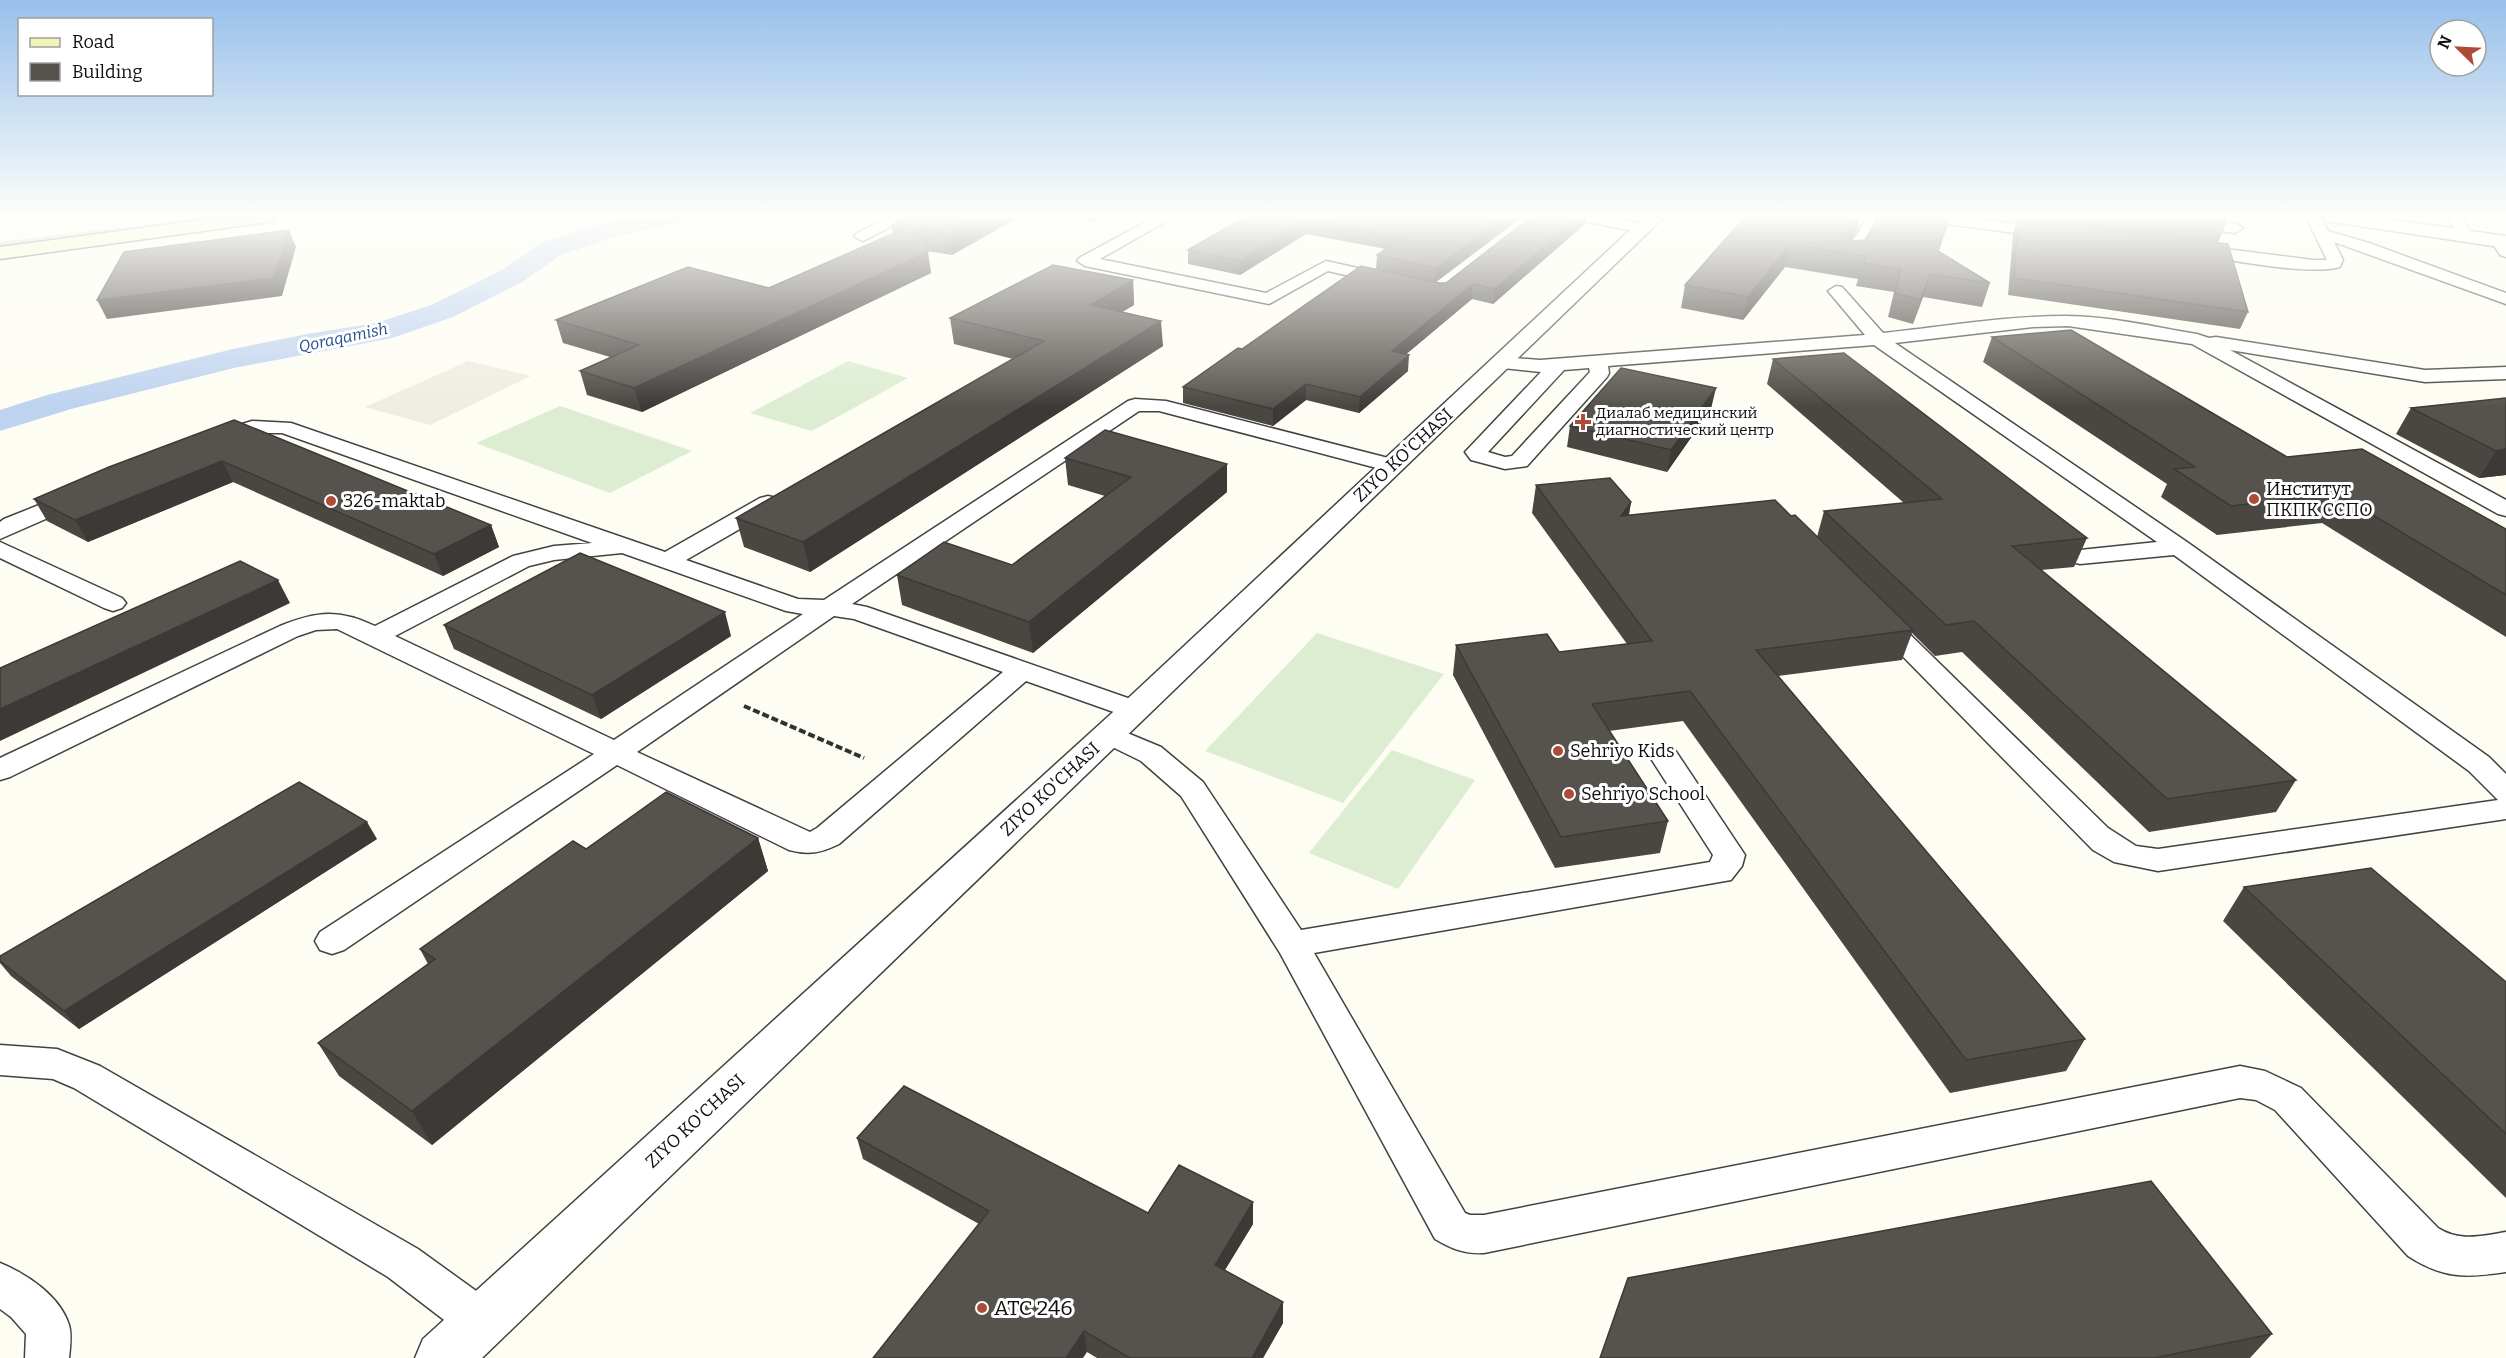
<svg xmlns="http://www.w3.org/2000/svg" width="2506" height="1358" font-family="Bitter,serif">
	<rect width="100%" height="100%" fill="#fdfdf3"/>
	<path fill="#aed3a1" d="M 206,217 L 220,217 L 218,219 L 0,246 L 0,242 Z"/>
	<path fill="#ddedd1" d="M 848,361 L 908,378 L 812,431 L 750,413 Z
		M 560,406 L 692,451 L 610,493 L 476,443 Z
		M 1317,633 L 1444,674 L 1343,803 L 1205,751 Z
		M 1392,750 L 1475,780 L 1398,889 L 1309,853 Z"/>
	<path fill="#eeede1" d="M 468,361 L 531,376 L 430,425 L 365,407 Z"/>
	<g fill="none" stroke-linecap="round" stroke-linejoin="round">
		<path fill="#bed3ef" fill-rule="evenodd" d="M 631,217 L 686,217 L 682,222 L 617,236 L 561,255 L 522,282 L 453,317 L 392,338 L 234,368 L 71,409 L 0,431 L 0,410 L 47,395 L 233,349 L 307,334 L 376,323 L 431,305 L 502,270 L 541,243 L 602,223 Z"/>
		<g stroke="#424242" stroke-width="3">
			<path id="service" d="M 890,217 L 910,217 L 867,239 L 862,241 L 854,236 L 857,233 Z
				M 1155,217 L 1174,217 L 1100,259 L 1266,293 L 1326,261 L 1394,276 L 1396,280 L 1388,285 L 1328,271 L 1269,304 L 1085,266 L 1077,261 L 1079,258 Z
				M 1577,217 L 1610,217 L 1649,225 L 1652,228 L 1644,233 L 1584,221 Z
				M 1867,217 L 1882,217 L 1857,261 L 1845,261 L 1843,258 Z
				M 1917,217 L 1962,217 L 2052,228 L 2060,233 L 2052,238 L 1924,221 Z
				M 2140,217 C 2158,217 2232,216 2243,228 L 2235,233 L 2147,221 Z
				M 2306,217 L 2321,217 L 2328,231 L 2369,243 L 2506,293 L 2506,304 L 2334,242 L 2343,260 L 2340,267 C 2306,276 2231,259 2194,255 L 2186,250 L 2194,245 L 2313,260 L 2327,260 Z
				M 2448,217 L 2463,217 L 2472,236 L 2469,239 L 2459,239 Z
				M 2499,236 L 2506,240 L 2506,257 L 2500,255 L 2491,241 Z
				M 1836,286 L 1842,287 L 1883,333 C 1943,327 2004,316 2065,316 C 2109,316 2154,327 2197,334 L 2209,338 L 2216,337 L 2425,370 L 2506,367 L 2506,379 L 2425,382 L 2230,350 L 2506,500 L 2506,516 L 2498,514 L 2192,344 L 2068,326 L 2033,327 L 1895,343 L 2187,542 L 2489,757 L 2506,774 L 2506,819 L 2158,871 L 2114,862 L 2093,850 L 1872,625 L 1868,620 L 1872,615 L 1881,612 L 1890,615 L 2108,828 L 2136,846 L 2158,849 L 2498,800 L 2469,771 L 2174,555 L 2080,564 L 2072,562 L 2068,557 L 2072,552 L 2080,550 L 2157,542 L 1874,345 L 1608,366 L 1609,373 L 1607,377 L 1527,466 L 1505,469 L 1471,460 L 1465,452 L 1541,372 L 1494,367 L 1492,363 L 1494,359 L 1501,357 L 1540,360 L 1865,335 L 1828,291 ZM 1589,368 L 1590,372 L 1512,456 L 1505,457 L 1488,452 L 1564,370 Z
				M 1135,399 L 1166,401 L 1400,461 L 1403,466 L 1400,471 L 1392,472 L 1159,411 L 1139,411 L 852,604 L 867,607 L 1145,704 L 1149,710 L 1145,716 L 1135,719 L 1125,716 L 1026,681 L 839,844 C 821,853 809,855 789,850 L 617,765 L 344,950 L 332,954 L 320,950 L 315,941 L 320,932 L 594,754 L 337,629 L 316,630 L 298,636 L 10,777 L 0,780 L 0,758 L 280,626 C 317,611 339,609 375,626 L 513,556 L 554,546 L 592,543 L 282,433 L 254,433 L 217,444 L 210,442 L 207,438 L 210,434 L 252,421 L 291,423 L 665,552 L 760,498 L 768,496 L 776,498 L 779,503 L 776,508 L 686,560 L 798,599 L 824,600 L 1128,401 ZM 622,553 L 786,611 L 803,614 L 614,740 L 395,636 L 529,566 L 554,560 ZM 834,616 L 854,619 L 1003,672 L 817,828 L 810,832 L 637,752 Z
				M 74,491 L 82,493 L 85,498 L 82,503 L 0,539 L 0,522 L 4,519 Z
				M 0,542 L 122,598 L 126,603 L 122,608 L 113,611 L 104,608 L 0,558 Z
				M 1108,725 L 1161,747 L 1203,782 L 1301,930 L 1710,862 L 1713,855 L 1650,757 L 1655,750 L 1665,748 L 1675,750 L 1745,855 L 1742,866 L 1731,880 L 1314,953 L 1465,1213 L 1470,1215 L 1484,1215 L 2240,1066 L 2265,1071 L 2301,1088 L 2438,1228 C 2460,1242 2481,1236 2506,1232 L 2506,1272 C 2465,1278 2444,1279 2408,1256 L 2275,1110 L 2256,1100 L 2240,1098 L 1484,1253 C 1464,1254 1452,1249 1435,1239 L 1280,953 L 1181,796 L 1141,761 L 1098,740 L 1094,734 L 1098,728 Z
				M 0,1045 L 57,1049 L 100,1066 L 418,1249 L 497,1306 L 503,1321 L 497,1336 L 481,1342 L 465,1336 L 388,1277 L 74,1088 L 53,1079 L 0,1075 Z
				M 0,1263 C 27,1274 60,1296 69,1325 C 72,1335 70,1348 69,1358 L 25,1358 L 26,1334 L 11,1317 L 0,1309 Z"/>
		</g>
		<g stroke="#424242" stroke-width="3">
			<path id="minor" d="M 1644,217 L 1664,217 L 482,1358 L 415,1358 L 423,1339 L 1123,703 Z"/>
		</g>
		<g stroke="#424242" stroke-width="3">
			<path id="tertiary" d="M 2324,217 L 2373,217 L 2506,236 L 2506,248 L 2333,222 L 2327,221 Z"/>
		</g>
		<g stroke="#313131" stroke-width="3">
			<path id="secondary" d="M 225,217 L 277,217 L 274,221 L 268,222 L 0,259 L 0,247 Z"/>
		</g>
		<path stroke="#313131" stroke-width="4" stroke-dasharray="7 3" stroke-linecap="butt" d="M 744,706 L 864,758"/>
		<use href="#service" fill="#fff" fill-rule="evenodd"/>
		<use href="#minor" fill="#fff" fill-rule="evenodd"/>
		<use href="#tertiary" fill="#fff" fill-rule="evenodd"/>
		<use href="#secondary" fill="#f0f5b6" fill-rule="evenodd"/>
	</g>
	<path fill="#4a4742" d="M 1019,217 L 952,255 L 927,251 L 931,273 L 642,412 L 587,395 L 580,371 L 610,357 L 563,343 L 556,320 L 769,288 L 893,234 L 892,225 Z
		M 1075,217 L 1104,217 L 1096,221 Z
		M 1245,217 L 1522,217 L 1435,283 L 1446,283 L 1585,224 L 1493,304 L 1472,299 L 1406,354 L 1408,371 L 1359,413 L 1306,400 L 1273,426 L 1183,403 L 1183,387 L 1242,349 L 1376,270 L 1377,255 L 1386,249 L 1306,234 L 1240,275 L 1188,264 L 1188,250 Z
		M 1745,217 L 1857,230 L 1851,240 L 1865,240 L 1950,217 L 1938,251 L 1990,283 L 1982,307 L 1923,297 L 1913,324 L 1888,317 L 1894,292 L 1856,286 L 1858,279 L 1785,267 L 1743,320 L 1681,308 L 1685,285 Z
		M 2014,217 L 2224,217 L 2226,224 L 2218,243 L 2248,312 L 2240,329 L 2008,295 L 2013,234 L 2017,221 L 2014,221 Z
		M 1133,280 L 1134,305 L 1122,312 L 1163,346 L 810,572 L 744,547 L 736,518 L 1013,359 L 954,344 L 950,318 Z
		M 1992,337 L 2287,457 L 2506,529 L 2506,637 L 2322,523 L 2217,535 L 2161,497 L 2167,484 L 1983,362 Z
		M 1773,359 L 2087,538 L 2074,567 L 2041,570 L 2296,780 L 2276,812 L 2149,832 L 1962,652 L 1935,656 L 1912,633 L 1902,660 L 1778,676 L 2085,1039 L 2066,1071 L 1950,1093 L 1683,721 L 1609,731 L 1668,821 L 1660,853 L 1555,868 L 1453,675 L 1456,645 L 1559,652 L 1627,644 L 1532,513 L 1536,485 L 1631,502 L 1629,515 L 1791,516 L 1817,537 L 1824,511 L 1904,503 L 1767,384 Z
		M 2506,398 L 2506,475 L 2479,478 L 2396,434 L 2411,408 Z
		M 1711,409 L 1667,472 L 1567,447 L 1570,426 Z
		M 234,420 L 491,525 L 499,547 L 443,576 L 233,482 L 88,542 L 47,521 L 34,499 Z
		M 1065,458 L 1227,492 L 1033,653 L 902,605 L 897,575 L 1012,565 L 1105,496 L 1068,485 Z
		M 444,625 L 731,636 L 601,719 L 454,649 Z
		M 758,838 L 768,871 L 432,1145 L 339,1076 L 318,1043 L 428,964 L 420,949 L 586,849 Z
		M 377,839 L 79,1029 L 11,976 L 0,963 L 0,956 Z
		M 2244,887 L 2506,982 L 2506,1198 L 2223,921 Z
		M 857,1138 L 1148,1213 L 1253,1224 L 1225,1270 L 1283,1302 L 1283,1323 L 1263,1358 L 1097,1358 L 1087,1352 L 979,1224 L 863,1159 Z
		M 2272,1334 L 2250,1358 L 1600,1358 Z"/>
	<path fill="#3c3936" d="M 981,217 L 1019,217 L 952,255 L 949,234 Z
		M 1096,217 L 1104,217 L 1096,221 Z
		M 1505,217 L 1522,217 L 1434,283 L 1436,268 Z
		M 1579,217 L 1586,217 L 1585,224 L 1493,304 L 1495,289 Z
		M 1857,217 L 1860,217 L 1857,230 L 1844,253 L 1847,235 Z
		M 1949,217 L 1947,226 L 1931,274 L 1938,251 Z
		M 1306,220 L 1306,234 L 1240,275 L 1240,261 Z
		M 289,230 L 296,247 L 282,296 L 107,319 L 97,300 Z
		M 1790,244 L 1785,267 L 1743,320 L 1748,297 Z
		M 928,252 L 931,273 L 642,412 L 634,388 Z
		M 1930,274 L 1923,297 L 1913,324 L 1921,300 Z
		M 1133,280 L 1134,305 L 1092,330 L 1091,305 Z
		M 1473,284 L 1472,299 L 1391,367 L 1392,351 Z
		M 1161,321 L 1163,346 L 810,572 L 803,542 Z
		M 1409,355 L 1408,371 L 1359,413 L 1360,397 Z
		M 1306,384 L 1306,400 L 1273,426 L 1273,409 Z
		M 1716,388 L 1711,409 L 1667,472 L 1671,450 Z
		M 2506,449 L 2506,475 L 2479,478 L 2496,451 Z
		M 222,461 L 233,482 L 88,542 L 75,520 Z
		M 1227,464 L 1227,492 L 1033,653 L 1029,622 Z
		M 1631,502 L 1626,530 L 1621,516 Z
		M 491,525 L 499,547 L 443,576 L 434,554 Z
		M 278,580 L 290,603 L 0,741 L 0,709 Z
		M 725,612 L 731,636 L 601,719 L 592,695 Z
		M 367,822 L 377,839 L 79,1029 L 64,1011 Z
		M 758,838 L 768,871 L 432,1145 L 412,1111 Z
		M 1253,1202 L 1253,1224 L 1215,1286 L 1215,1265 Z
		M 1283,1302 L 1283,1323 L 1263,1358 L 1252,1358 Z
		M 1084,1331 L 1087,1352 L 1083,1358 L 1066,1358 Z"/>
	<path fill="#56524d" stroke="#3c3936" stroke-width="1.5" d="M 907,217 L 981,217 L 949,234 L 917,229 L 928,252 L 634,388 L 580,371 L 639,345 L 556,320 L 688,267 L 769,288 L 908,227 L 892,225 Z
		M 1245,217 L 1505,217 L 1436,268 L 1377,255 L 1402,238 L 1306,220 L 1240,261 L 1188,250 Z
		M 1531,217 L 1579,217 L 1495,289 L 1473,284 L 1392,351 L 1409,355 L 1360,397 L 1306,384 L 1273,409 L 1183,387 L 1238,348 L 1242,349 L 1361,266 L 1439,283 L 1446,283 Z
		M 1745,217 L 1857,217 L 1847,235 L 1851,241 L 1865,240 L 1878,217 L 1949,217 L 1938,251 L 1990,283 L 1930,274 L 1921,300 L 1895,293 L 1901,269 L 1863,263 L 1866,256 L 1790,244 L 1748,297 L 1685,285 Z
		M 2170,217 L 2224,217 L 2226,224 Z
		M 2018,219 L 2228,244 L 2248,312 L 2014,278 Z
		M 289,230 L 274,278 L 97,300 L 124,252 Z
		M 1053,265 L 1133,280 L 1091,305 L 1161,321 L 803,542 L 736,518 L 1044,341 L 950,318 Z
		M 2071,330 L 2287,457 L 2362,449 L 2506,529 L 2506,595 L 2338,494 L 2231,506 L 2174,469 L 2195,467 L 1992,337 Z
		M 1844,353 L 2087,538 L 2012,546 L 2296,780 L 2167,799 L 1974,621 L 1946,625 L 1824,511 L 1942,499 L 1773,359 Z
		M 1621,368 L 1716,388 L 1671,450 L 1570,426 Z
		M 2506,398 L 2506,449 L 2496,451 L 2411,408 Z
		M 234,420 L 491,525 L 434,554 L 222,461 L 75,520 L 34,499 L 109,467 Z
		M 1105,430 L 1227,464 L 1029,622 L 897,575 L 944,542 L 1012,565 L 1131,477 L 1065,458 Z
		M 1610,478 L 1631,502 L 1621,516 L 1775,500 L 1791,516 L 1795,515 L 1913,630 L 1756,650 L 2085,1039 L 1966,1060 L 1690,691 L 1592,704 L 1668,821 L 1561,837 L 1456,645 L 1547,634 L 1559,652 L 1652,641 L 1536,485 Z
		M 580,553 L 725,612 L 592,695 L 444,625 Z
		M 240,561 L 278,580 L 0,709 L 0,668 Z
		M 299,782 L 367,822 L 64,1011 L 0,961 L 0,956 Z
		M 666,792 L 758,838 L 412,1111 L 318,1043 L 435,959 L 420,949 L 573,841 L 586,849 Z
		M 2371,868 L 2506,982 L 2506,1134 L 2244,887 Z
		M 904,1086 L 1148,1213 L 1179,1165 L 1253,1202 L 1215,1265 L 1283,1302 L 1252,1358 L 1130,1358 L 1084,1331 L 1066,1358 L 873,1358 L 989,1211 L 857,1138 Z
		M 2151,1181 L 2272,1334 L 2154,1358 L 1600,1358 L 1628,1278 Z"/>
	<linearGradient id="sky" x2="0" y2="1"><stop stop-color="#97c0eb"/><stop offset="0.53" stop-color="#fefefa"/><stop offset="1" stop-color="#fefefa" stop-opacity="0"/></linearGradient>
	<rect width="2506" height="407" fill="url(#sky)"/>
	<g fill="#ae4a38" stroke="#fff" stroke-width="2">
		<path d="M1580 413h6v6h6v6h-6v6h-6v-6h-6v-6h6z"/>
		<circle cx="2254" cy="499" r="6"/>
		<circle cx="331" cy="501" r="6"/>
		<circle cx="1558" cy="751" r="6"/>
		<circle cx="1569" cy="794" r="6"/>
		<circle cx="982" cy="1308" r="6"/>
	</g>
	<g text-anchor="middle" stroke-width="6" stroke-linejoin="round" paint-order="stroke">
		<g font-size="15" fill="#0f0f0f" stroke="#fff" text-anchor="start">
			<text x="1596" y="418">Диалаб медицинский<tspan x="1596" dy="17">диагностический центр</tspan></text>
		</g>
		<g font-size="16" font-style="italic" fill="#274f92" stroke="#fff">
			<text transform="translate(343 337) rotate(-12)" y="6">Qoraqamish</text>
		</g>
		<g font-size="18" fill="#0f0f0f" stroke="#fff">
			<text transform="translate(1403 455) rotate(-43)" y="6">ZIYO KO'CHASI</text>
			<text transform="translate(1050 789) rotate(-43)" y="6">ZIYO KO'CHASI</text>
			<text transform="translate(695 1121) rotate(-43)" y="6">ZIYO KO'CHASI</text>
		</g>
		<g font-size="18" fill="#0f0f0f" stroke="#fff" text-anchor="start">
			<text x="2266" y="495">Институт<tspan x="2266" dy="21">ПКПК ССПО</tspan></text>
			<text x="343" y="507">326-maktab</text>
			<text x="1570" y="757">Sehriyo Kids</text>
			<text x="1581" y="800">Sehriyo School</text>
		</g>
		<g font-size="21" fill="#0f0f0f" stroke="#fff" text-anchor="start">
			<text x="994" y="1315">АТС 246</text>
		</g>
	</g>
	<rect x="18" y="18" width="195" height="78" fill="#ffffff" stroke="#9f9f9f" stroke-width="1.5"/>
	<rect x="30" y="38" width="30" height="9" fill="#f0f5b6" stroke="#9f9f9f" stroke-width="1.5"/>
	<text x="72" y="48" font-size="18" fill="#0f0f0f">Road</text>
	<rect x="30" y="63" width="30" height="18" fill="#56524d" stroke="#9f9f9f" stroke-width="1.5"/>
	<text x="72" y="78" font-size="18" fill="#0f0f0f">Building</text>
	<g transform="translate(2458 48) rotate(294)"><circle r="28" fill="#ffffff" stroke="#9f9f9f" stroke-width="1.5"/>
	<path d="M0-4.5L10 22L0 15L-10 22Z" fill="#ae4a38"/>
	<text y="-9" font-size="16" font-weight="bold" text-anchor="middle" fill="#0f0f0f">N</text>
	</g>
</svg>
